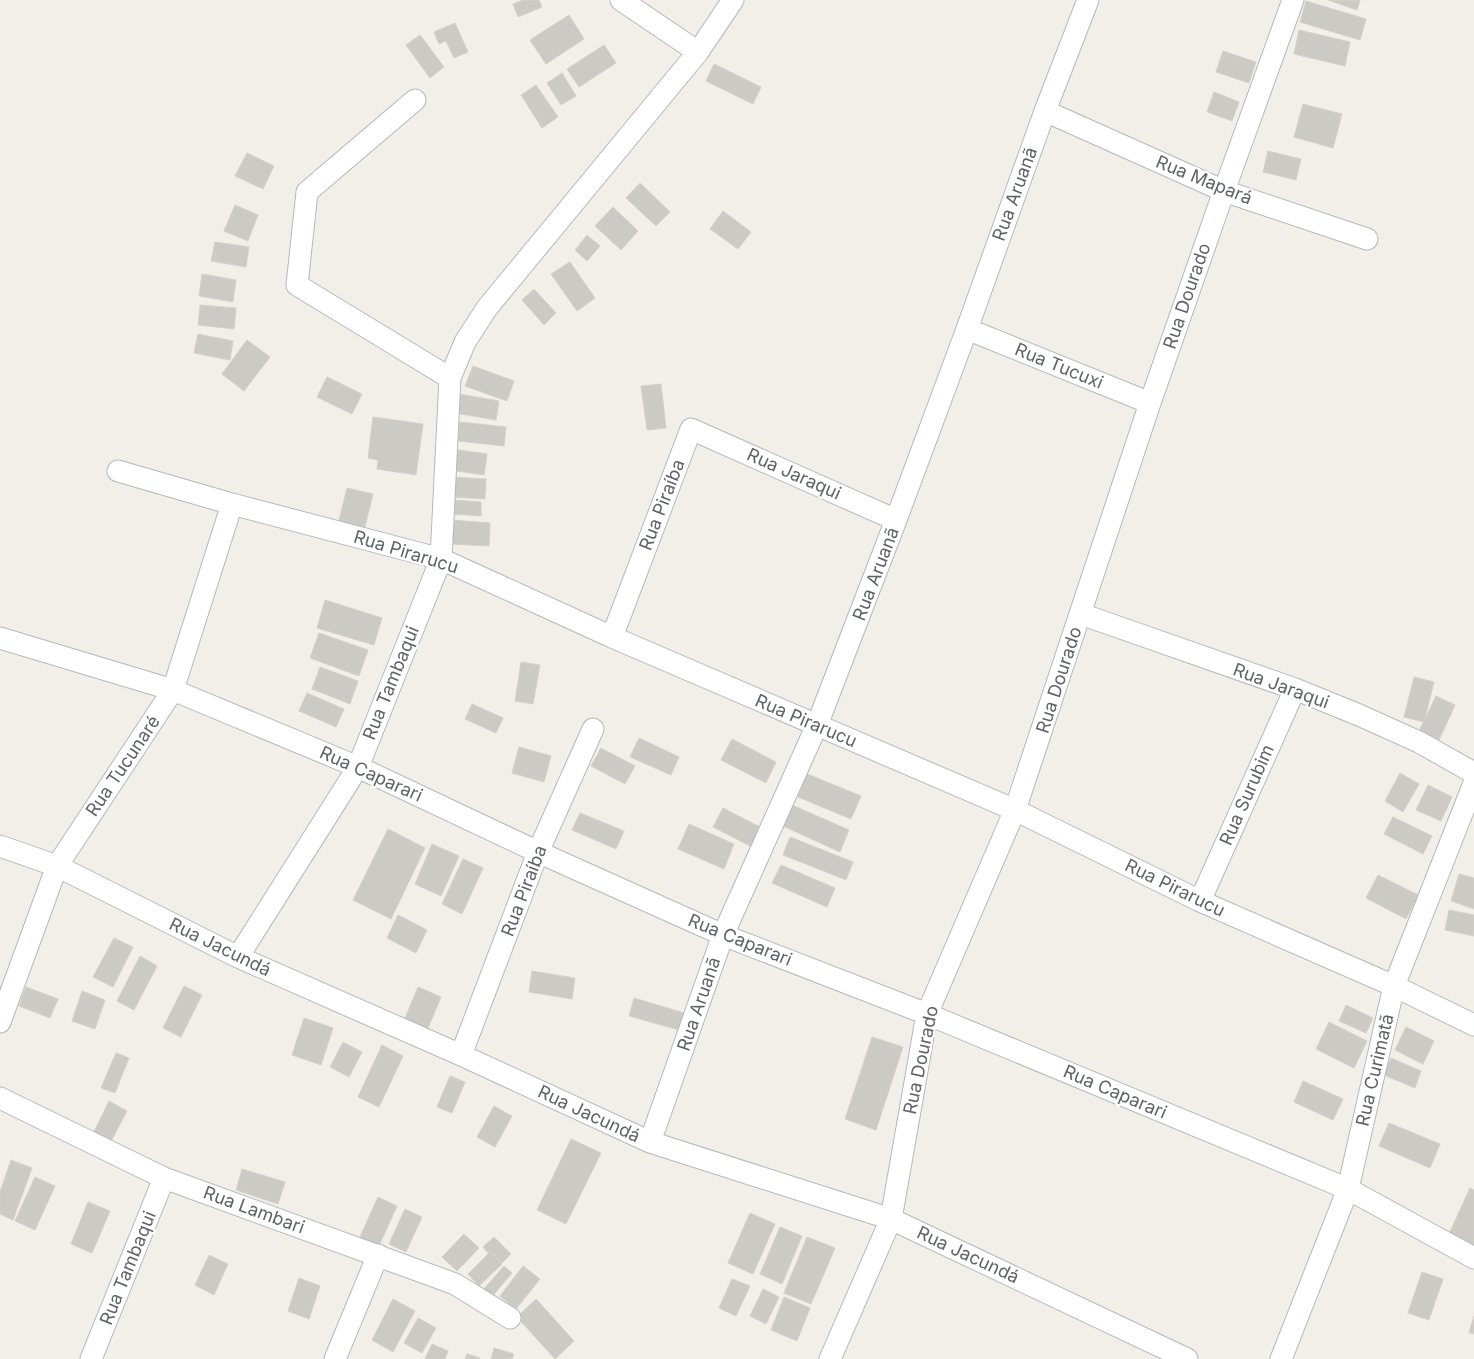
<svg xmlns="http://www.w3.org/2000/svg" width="1474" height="1359" font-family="Inter,sans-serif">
	<rect width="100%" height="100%" fill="#f1efe8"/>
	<path fill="#cccac5" stroke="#d6d1c6" d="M 523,0 L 539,0 L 542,7 L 518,17 L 513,4 Z
		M 1328,0 L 1360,0 L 1357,10 Z
		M 1306,1 L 1366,19 L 1360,40 L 1300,22 Z
		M 569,15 L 584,39 L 546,64 L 530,40 Z
		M 455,23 L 468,52 L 454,58 L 446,41 L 439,44 L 434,32 Z
		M 1299,30 L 1350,42 L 1345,66 L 1294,54 Z
		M 420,35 L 444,67 L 430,78 L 406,45 Z
		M 604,45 L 616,63 L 579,87 L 567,69 Z
		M 1223,51 L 1256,62 L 1249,83 L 1216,72 Z
		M 714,64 L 761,87 L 753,104 L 706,81 Z
		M 562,73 L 576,96 L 561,105 L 547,83 Z
		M 536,85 L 558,117 L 542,128 L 521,95 Z
		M 1214,92 L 1239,102 L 1232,121 L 1207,112 Z
		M 1303,104 L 1342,114 L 1333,148 L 1294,137 Z
		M 1268,151 L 1301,159 L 1296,180 L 1263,172 Z
		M 247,153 L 274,166 L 263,189 L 235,176 Z
		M 640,183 L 670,212 L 656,226 L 626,198 Z
		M 235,205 L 258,215 L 248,241 L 224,231 Z
		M 613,207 L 638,231 L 621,250 L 595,226 Z
		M 723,211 L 751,232 L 738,249 L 710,229 Z
		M 587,235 L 600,246 L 587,261 L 575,250 Z
		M 215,242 L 249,247 L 246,267 L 211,261 Z
		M 570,262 L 595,298 L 577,311 L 551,274 Z
		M 202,274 L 236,280 L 233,302 L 199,296 Z
		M 534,289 L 556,313 L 544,325 L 522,300 Z
		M 200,305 L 236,308 L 234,329 L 198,325 Z
		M 198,334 L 233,341 L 230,360 L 194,353 Z
		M 247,340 L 270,357 L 244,391 L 222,374 Z
		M 473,366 L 514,381 L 507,401 L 465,386 Z
		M 327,377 L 362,394 L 352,414 L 317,397 Z
		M 661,384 L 666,428 L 647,430 L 641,386 Z
		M 459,394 L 499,401 L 496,420 L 455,413 Z
		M 373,417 L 423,424 L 416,475 L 377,469 L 378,460 L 368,458 Z
		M 460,422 L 506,427 L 504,446 L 458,441 Z
		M 452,449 L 487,454 L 484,475 L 450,470 Z
		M 453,477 L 486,479 L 485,499 L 452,497 Z
		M 347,488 L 373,494 L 364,531 L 338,524 Z
		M 453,500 L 481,502 L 481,516 L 452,514 Z
		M 451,520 L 490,523 L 489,546 L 450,544 Z
		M 325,600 L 382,618 L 374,645 L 317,628 Z
		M 319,633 L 368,650 L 359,676 L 310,658 Z
		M 521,662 L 540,665 L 533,704 L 515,701 Z
		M 320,667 L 358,681 L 350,704 L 312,689 Z
		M 1414,677 L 1434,682 L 1424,722 L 1404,717 Z
		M 307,693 L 344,709 L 336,727 L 299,711 Z
		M 1436,696 L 1455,705 L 1439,740 L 1419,731 Z
		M 472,704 L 503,718 L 496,733 L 465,719 Z
		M 639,738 L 679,757 L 671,775 L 630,757 Z
		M 732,739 L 776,762 L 766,783 L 721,760 Z
		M 519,747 L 551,756 L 544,782 L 512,773 Z
		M 601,748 L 635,766 L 625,784 L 591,766 Z
		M 1400,773 L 1419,784 L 1403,812 L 1385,801 Z
		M 807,774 L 861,796 L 851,819 L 798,797 Z
		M 1428,785 L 1452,797 L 1441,821 L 1416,810 Z
		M 792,805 L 849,830 L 840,852 L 783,826 Z
		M 723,808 L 762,828 L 752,847 L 713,827 Z
		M 580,813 L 624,831 L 616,849 L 572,830 Z
		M 1393,817 L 1432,836 L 1423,854 L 1384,834 Z
		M 689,824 L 734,844 L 724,869 L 678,849 Z
		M 388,829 L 425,848 L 391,919 L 353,900 Z
		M 790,837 L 853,862 L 846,880 L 783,855 Z
		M 432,844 L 459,856 L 441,896 L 415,884 Z
		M 463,859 L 483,868 L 462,914 L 442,904 Z
		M 781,865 L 835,888 L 827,907 L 772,883 Z
		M 1459,874 L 1474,878 L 1474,909 L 1451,901 Z
		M 1378,875 L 1418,895 L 1406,919 L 1366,898 Z
		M 1449,910 L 1474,915 L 1474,936 L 1445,930 Z
		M 398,915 L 427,930 L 416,953 L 387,938 Z
		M 114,938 L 133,947 L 113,987 L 93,977 Z
		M 140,956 L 157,966 L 134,1010 L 117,1001 Z
		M 532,971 L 575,978 L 572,999 L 529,992 Z
		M 184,986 L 202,995 L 181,1037 L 163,1028 Z
		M 26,987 L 58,999 L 50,1018 L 19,1006 Z
		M 418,987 L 441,997 L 426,1033 L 403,1023 Z
		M 82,991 L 105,1000 L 95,1029 L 72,1021 Z
		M 634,998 L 684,1013 L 679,1030 L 629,1016 Z
		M 1346,1005 L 1373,1018 L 1366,1033 L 1339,1021 Z
		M 304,1018 L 333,1028 L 321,1065 L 292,1055 Z
		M 1329,1022 L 1367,1041 L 1354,1068 L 1316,1049 Z
		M 1406,1027 L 1434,1041 L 1423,1064 L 1395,1050 Z
		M 872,1037 L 903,1047 L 876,1130 L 845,1119 Z
		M 343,1042 L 362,1052 L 349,1077 L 330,1067 Z
		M 382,1045 L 403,1056 L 379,1107 L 358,1097 Z
		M 116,1053 L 129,1058 L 115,1093 L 101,1088 Z
		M 1391,1058 L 1421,1071 L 1415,1088 L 1384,1075 Z
		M 450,1076 L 465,1082 L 452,1113 L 437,1107 Z
		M 1303,1081 L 1343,1099 L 1333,1120 L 1294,1102 Z
		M 109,1101 L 127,1111 L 108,1147 L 91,1138 Z
		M 494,1106 L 512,1116 L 495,1147 L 477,1137 Z
		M 1389,1123 L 1440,1144 L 1430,1168 L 1379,1146 Z
		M 571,1139 L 601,1153 L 566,1224 L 537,1210 Z
		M 11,1160 L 32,1168 L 13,1220 L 0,1214 L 0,1192 Z
		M 242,1169 L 285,1182 L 278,1204 L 236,1190 Z
		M 35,1177 L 55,1186 L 35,1230 L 15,1221 Z
		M 1470,1188 L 1474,1190 L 1474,1246 L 1449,1234 Z
		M 378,1197 L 397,1206 L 378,1248 L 359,1239 Z
		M 88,1202 L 110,1211 L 92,1253 L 71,1244 Z
		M 405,1209 L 422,1217 L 406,1252 L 389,1244 Z
		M 750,1213 L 775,1224 L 753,1274 L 728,1263 Z
		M 780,1227 L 802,1236 L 782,1284 L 760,1274 Z
		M 464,1234 L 479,1248 L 457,1271 L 442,1257 Z
		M 494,1237 L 511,1254 L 502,1263 L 490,1251 L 488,1253 L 483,1247 Z
		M 807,1237 L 835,1248 L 811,1304 L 784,1293 Z
		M 490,1252 L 502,1264 L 479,1286 L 468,1274 Z
		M 209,1255 L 228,1264 L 214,1295 L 195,1285 Z
		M 504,1266 L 512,1273 L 491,1298 L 483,1290 Z
		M 523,1266 L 540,1279 L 516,1309 L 500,1296 Z
		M 1422,1272 L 1443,1279 L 1429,1320 L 1408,1313 Z
		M 299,1278 L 320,1286 L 309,1319 L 288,1311 Z
		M 732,1279 L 750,1286 L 736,1316 L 719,1308 Z
		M 763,1289 L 779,1297 L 766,1324 L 750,1316 Z
		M 784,1297 L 810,1308 L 797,1341 L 771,1330 Z
		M 393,1299 L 415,1311 L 393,1352 L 372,1340 Z
		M 536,1299 L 574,1341 L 555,1359 L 517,1317 Z
		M 1474,1316 L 1474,1334 L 1469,1333 Z
		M 418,1318 L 436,1328 L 422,1353 L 404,1343 Z
		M 432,1344 L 448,1351 L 445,1359 L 425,1359 Z
		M 494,1348 L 514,1354 L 512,1359 L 491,1359 Z
		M 467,1354 L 480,1358 L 479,1359 L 465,1359 Z"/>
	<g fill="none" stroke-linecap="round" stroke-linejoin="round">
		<g stroke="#b5b8bc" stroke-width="23">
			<path id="minor" d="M 621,0 L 698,52
				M 415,100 L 307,192 L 297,285 L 450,378
				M 1045,111 L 1224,191 L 1367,239
				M 967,329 L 1150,403
				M 118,471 L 232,504 L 441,559 L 612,637 L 1015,810 L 1200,901 L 1394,986 L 1474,1025
				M 1081,614 L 1295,689 L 1359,715 L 1419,742 L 1474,773
				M 612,637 L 691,429 L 896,520
				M 0,638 L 173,690 L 358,767 L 538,852 L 723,935 L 927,1014 L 1348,1189 L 1474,1258
				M 0,846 L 57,866 L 238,957 L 461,1055 L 650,1142 L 891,1219 L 1187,1359
				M 1200,901 L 1295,689
				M 238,957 L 358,767 L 441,559 L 450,378 L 465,342 L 487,308 L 698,52 L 733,0
				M 0,1022 L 57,866 L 173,690 L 232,504
				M 461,1055 L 538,852 L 593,729
				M 0,1098 L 164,1178 L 455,1284 L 510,1318
				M 650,1142 L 723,935 L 817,725 L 896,520 L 967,329 L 1045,111 L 1088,0
				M 91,1359 L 164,1178
				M 335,1359 L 378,1255
				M 830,1359 L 891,1219 L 927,1014 L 1015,810 L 1150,403 L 1224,191 L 1293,0
				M 1281,1359 L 1348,1189 L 1394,986 L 1474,783"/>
		</g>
		<use href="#minor" stroke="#fff" stroke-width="21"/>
	</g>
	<g text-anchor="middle" stroke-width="4.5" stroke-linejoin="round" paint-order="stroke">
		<g font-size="18" fill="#5f6368" stroke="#fff">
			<text transform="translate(1204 180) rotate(22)" y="6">Rua Mapará</text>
			<text transform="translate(1015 194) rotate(-70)" y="6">Rua Aruanã</text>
			<text transform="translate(1187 296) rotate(-71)" y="6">Rua Dourado</text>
			<text transform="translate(1059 366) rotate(22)" y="6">Rua Tucuxi</text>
			<text transform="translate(794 474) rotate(24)" y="6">Rua Jaraqui</text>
			<text transform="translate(662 505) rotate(-69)" y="6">Rua Piraíba</text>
			<text transform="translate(406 552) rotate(17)" y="6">Rua Pirarucu</text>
			<text transform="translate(876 574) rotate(-69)" y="6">Rua Aruanã</text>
			<text transform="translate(1059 680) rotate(-72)" y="6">Rua Dourado</text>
			<text transform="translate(391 683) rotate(-68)" y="6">Rua Tambaqui</text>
			<text transform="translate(1281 686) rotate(20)" y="6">Rua Jaraqui</text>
			<text transform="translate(806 721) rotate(23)" y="6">Rua Pirarucu</text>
			<text transform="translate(123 766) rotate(-56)" y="6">Rua Tucunaré</text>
			<text transform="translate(371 774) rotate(24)" y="6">Rua Caparari</text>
			<text transform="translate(1247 795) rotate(-66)" y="6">Rua Surubim</text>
			<text transform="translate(1175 888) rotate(26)" y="6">Rua Pirarucu</text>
			<text transform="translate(524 891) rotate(-69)" y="6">Rua Piraíba</text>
			<text transform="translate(740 940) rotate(22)" y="6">Rua Caparari</text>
			<text transform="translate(220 947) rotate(26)" y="6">Rua Jacundá</text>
			<text transform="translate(699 1004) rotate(-71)" y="6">Rua Aruanã</text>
			<text transform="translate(921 1060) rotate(-78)" y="6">Rua Dourado</text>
			<text transform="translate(1375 1070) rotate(-77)" y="6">Rua Curimatã</text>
			<text transform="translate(1115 1092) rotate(23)" y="6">Rua Caparari</text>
			<text transform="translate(589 1114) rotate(25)" y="6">Rua Jacundá</text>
			<text transform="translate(254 1210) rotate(20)" y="6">Rua Lambari</text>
			<text transform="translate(968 1255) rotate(25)" y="6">Rua Jacundá</text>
			<text transform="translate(128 1268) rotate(-68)" y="6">Rua Tambaqui</text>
		</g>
	</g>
</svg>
